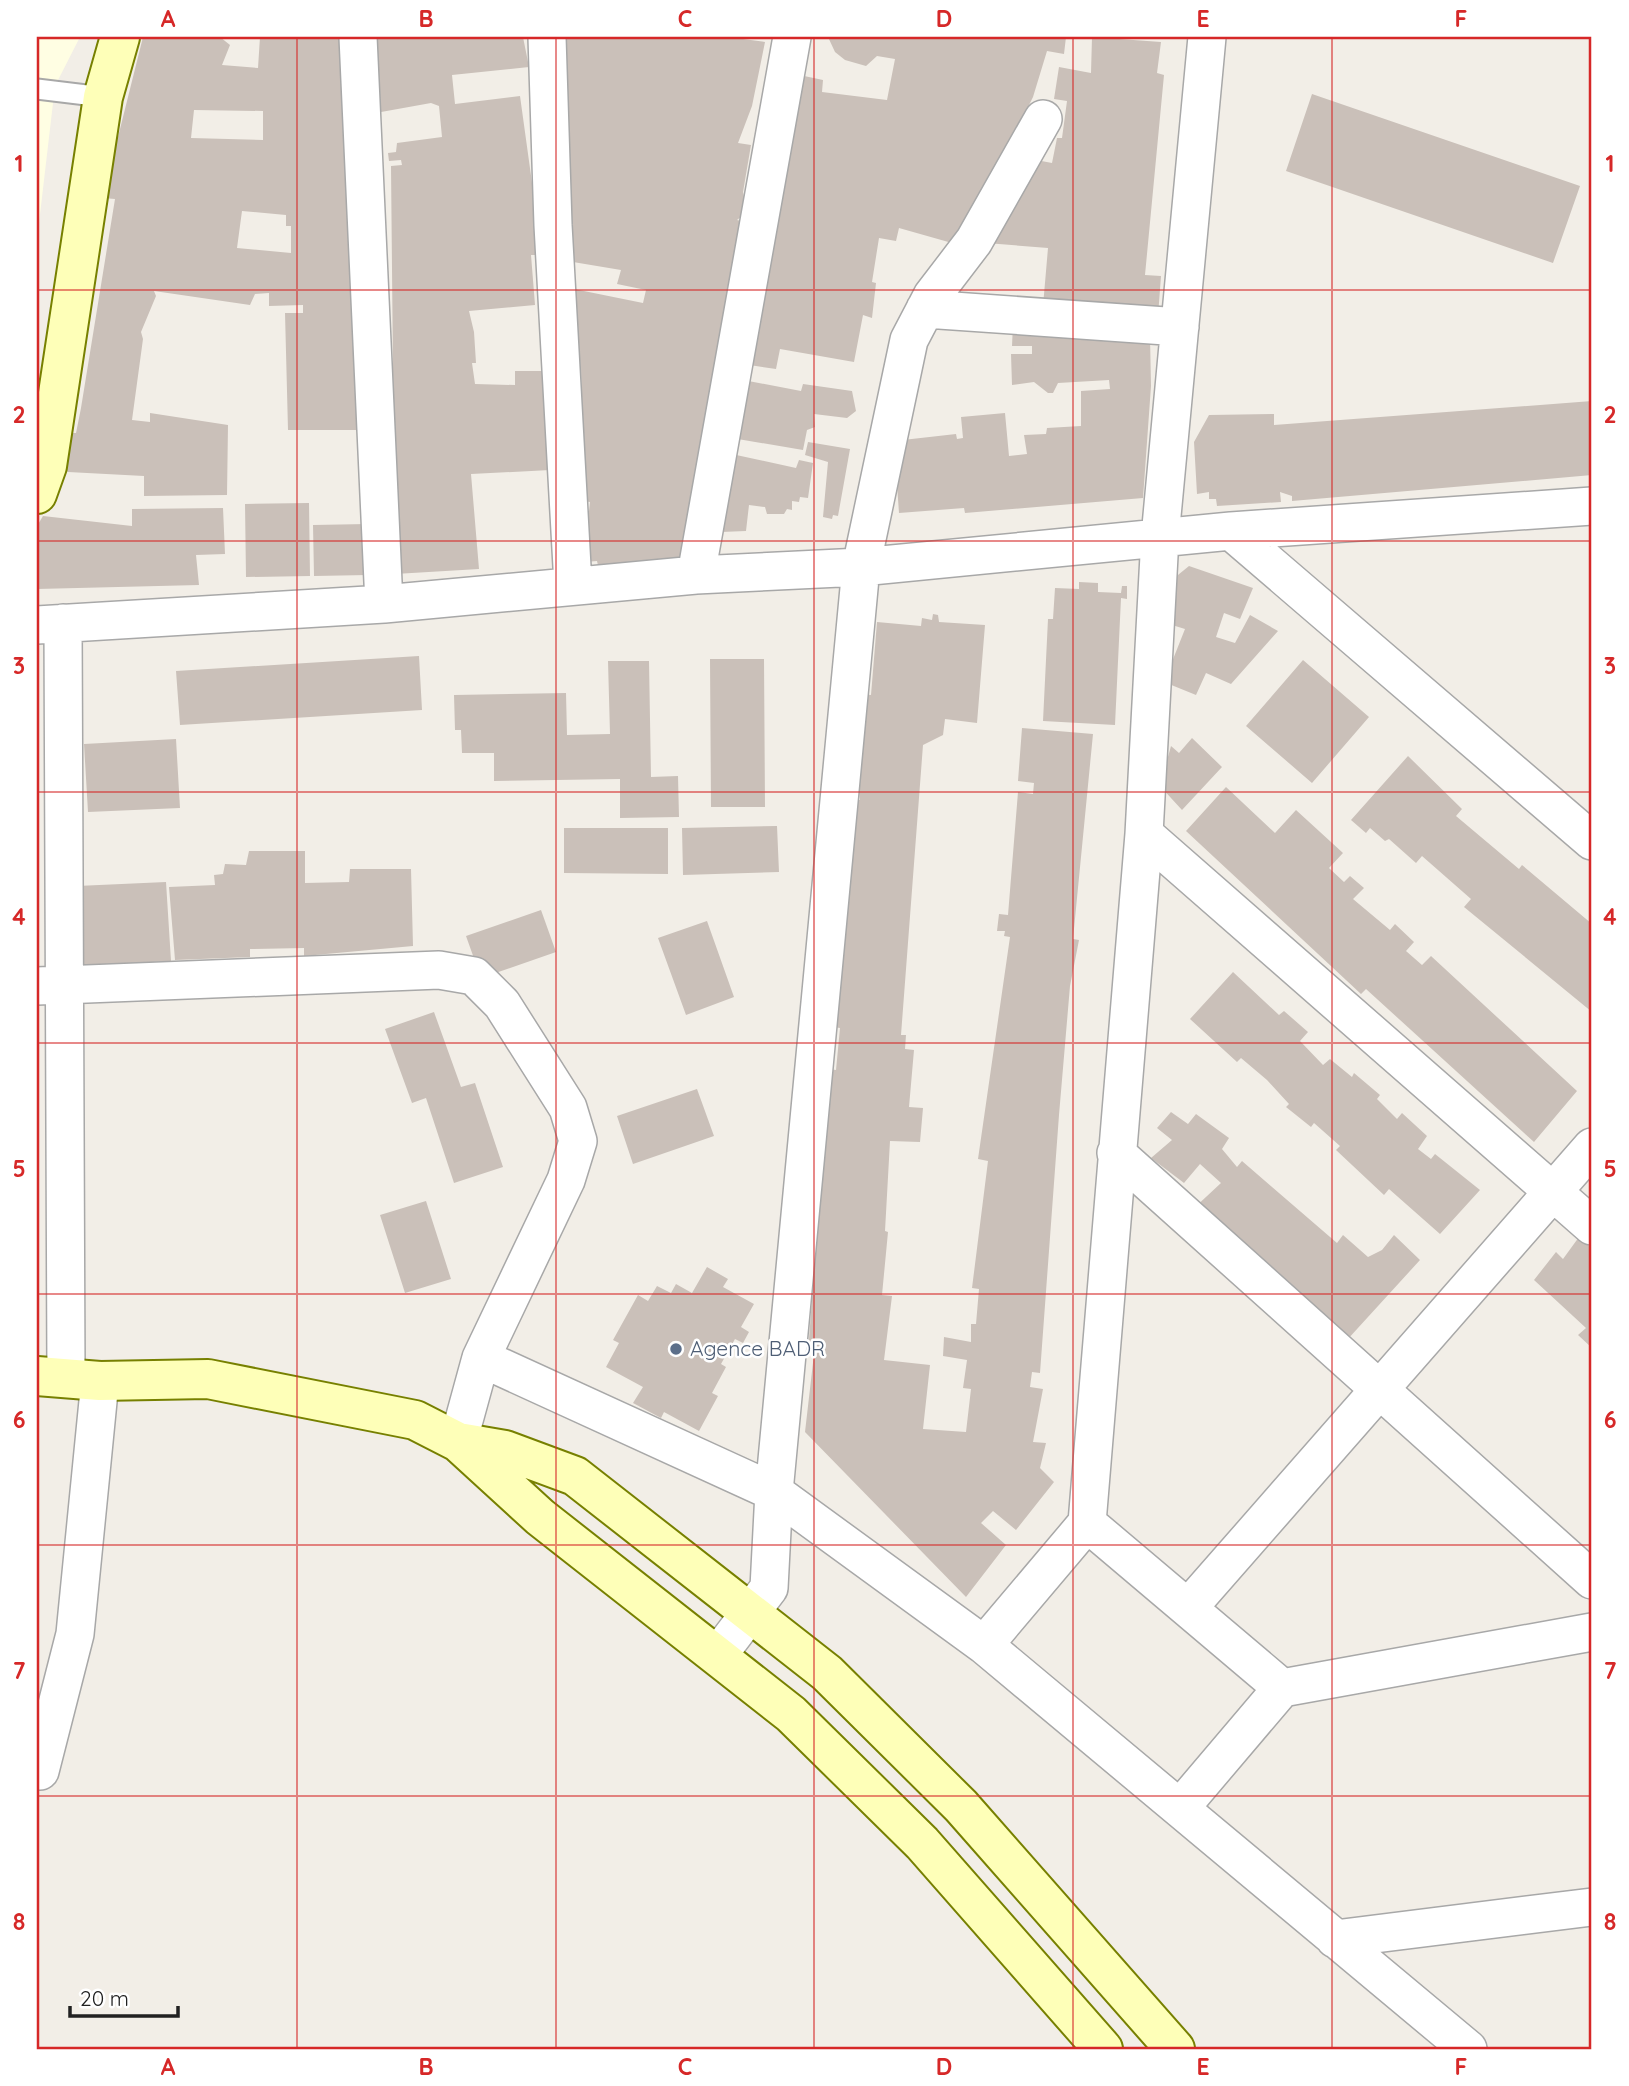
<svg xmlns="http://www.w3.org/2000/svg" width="1629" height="2086" font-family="Quicksand,sans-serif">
	<rect width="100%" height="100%" fill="#f2eee7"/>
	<path fill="#fffee3" d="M 37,37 L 80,37 L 55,86 L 37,240 Z"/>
	<path fill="#cac0b9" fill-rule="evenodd" d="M 143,37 L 220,37 L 230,45 L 222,65 L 258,68 L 260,37 L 349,37 L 368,430 L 288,430 L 285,313 L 303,313 L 303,305 L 269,306 L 269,293 L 255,294 L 250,305 L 154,291 L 156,296 L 141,332 L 143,339 L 132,420 L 150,422 L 150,413 L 228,425 L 227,495 L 144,496 L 144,476 L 68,472 L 59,464 L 70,433 L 76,433 L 81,408 L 115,199 L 103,198 L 113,141 L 118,137 ZM 194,110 L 263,111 L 263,140 L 191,138 ZM 242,211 L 286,215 L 286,226 L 291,226 L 291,253 L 237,248 Z
		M 363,37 L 523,37 L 529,67 L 452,75 L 455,104 L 520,96 L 542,255 L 531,255 L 535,305 L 469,311 L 474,332 L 476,363 L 472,363 L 475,384 L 515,385 L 515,371 L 548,371 L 550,470 L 471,474 L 479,569 L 395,574 L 391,166 L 402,165 L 401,160 L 389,161 L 388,153 L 396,152 L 397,143 L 442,137 L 439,106 L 431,103 L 370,114 Z
		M 563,37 L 728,37 L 765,42 L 752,106 L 738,143 L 751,145 L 743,192 L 747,212 L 737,220 L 741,221 L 693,555 L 599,570 L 597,561 L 585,562 L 578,511 L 589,511 L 590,502 L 584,501 L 581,368 L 570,368 L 574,289 L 643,303 L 646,290 L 617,284 L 621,270 L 567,261 Z
		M 828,37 L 1066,37 L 1064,54 L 1047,51 L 1033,97 L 959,245 L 899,228 L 896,241 L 879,238 L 872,282 L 876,283 L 872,318 L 863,315 L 854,362 L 780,349 L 776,369 L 743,364 L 790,73 L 823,80 L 822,92 L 887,100 L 895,59 L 877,56 L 866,66 L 845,60 L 835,52 Z
		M 1092,37 L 1161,42 L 1157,73 L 1164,75 L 1145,275 L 1161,276 L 1158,316 L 1043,306 L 1048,248 L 986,243 L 1031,159 L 1052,163 L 1057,138 L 1062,138 L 1067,101 L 1054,99 L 1059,67 L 1091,73 Z
		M 1312,94 L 1580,186 L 1553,263 L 1286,171 Z
		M 1013,324 L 1150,336 L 1151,386 L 1143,498 L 965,513 L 964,508 L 899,513 L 894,441 L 956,434 L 957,439 L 963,438 L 961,417 L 1005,413 L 1009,456 L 1027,454 L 1024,435 L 1046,434 L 1047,428 L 1081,426 L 1081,391 L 1110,389 L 1109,380 L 1058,383 L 1053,393 L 1048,393 L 1034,382 L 1012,385 L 1011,354 L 1032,354 L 1032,346 L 1012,346 Z
		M 738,379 L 801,391 L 803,384 L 852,391 L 856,411 L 847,418 L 814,414 L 815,427 L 807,430 L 803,450 L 726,437 Z
		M 1592,401 L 1592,475 L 1292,501 L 1292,496 L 1280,492 L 1281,502 L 1217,506 L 1216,499 L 1209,499 L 1209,492 L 1197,494 L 1194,442 L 1209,415 L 1274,414 L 1274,425 Z
		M 808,442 L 850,449 L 838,516 L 833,515 L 832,519 L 823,517 L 828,462 L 805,455 Z
		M 727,453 L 796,468 L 799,460 L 813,463 L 808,498 L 800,497 L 799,502 L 792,501 L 792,510 L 787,509 L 784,514 L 767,514 L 765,507 L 749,505 L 746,531 L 721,532 Z
		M 309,503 L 310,576 L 246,577 L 245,504 Z
		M 223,508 L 225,554 L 196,555 L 199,585 L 37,589 L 37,526 L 43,516 L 132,526 L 132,509 Z
		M 367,524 L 368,575 L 314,576 L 313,525 Z
		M 1189,566 L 1253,588 L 1240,619 L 1224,613 L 1216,637 L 1235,643 L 1250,615 L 1278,631 L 1231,684 L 1206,673 L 1196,695 L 1164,682 L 1185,629 L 1172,625 L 1173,579 Z
		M 1079,582 L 1098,583 L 1098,592 L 1121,593 L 1122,586 L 1127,586 L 1127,599 L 1121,598 L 1115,725 L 1043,721 L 1048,619 L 1053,619 L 1055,588 L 1079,589 Z
		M 933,614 L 938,615 L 939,622 L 985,625 L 977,723 L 945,719 L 943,735 L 923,745 L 901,1035 L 906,1035 L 905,1049 L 914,1050 L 909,1107 L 923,1108 L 920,1142 L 890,1141 L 885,1231 L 888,1232 L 882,1295 L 892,1296 L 884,1360 L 930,1365 L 923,1429 L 966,1432 L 971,1389 L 963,1388 L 967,1360 L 943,1356 L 944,1337 L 971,1342 L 971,1324 L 976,1324 L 979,1289 L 972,1288 L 988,1161 L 978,1159 L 1010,937 L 1004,936 L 1005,931 L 997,931 L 999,914 L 1008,915 L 1018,792 L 1033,794 L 1034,783 L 1018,781 L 1022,728 L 1093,734 L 1073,939 L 1079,940 L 1070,986 L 1059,1115 L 1040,1373 L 1032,1372 L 1030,1387 L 1043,1389 L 1033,1442 L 1046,1443 L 1040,1468 L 1054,1482 L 1016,1530 L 993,1511 L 981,1523 L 1006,1545 L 966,1597 L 805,1432 L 814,1354 L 808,1353 L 829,1069 L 836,1070 L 840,1028 L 834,1027 L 847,918 L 841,917 L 854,799 L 860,800 L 859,790 L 851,787 L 861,694 L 871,695 L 877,622 L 921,626 L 922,618 L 932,620 Z
		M 419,656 L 422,710 L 180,725 L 176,671 Z
		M 710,659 L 764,659 L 765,807 L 711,807 Z
		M 1303,660 L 1369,717 L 1312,783 L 1246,726 Z
		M 608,661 L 649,661 L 651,777 L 678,776 L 679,817 L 620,818 L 620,779 L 494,781 L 494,753 L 462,753 L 461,730 L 455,730 L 454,695 L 566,693 L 567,735 L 610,734 Z
		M 1192,738 L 1222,767 L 1182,810 L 1160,786 L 1171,746 L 1179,753 Z
		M 176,739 L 180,808 L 88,812 L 84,744 Z
		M 1408,756 L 1462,809 L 1456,816 L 1519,869 L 1522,865 L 1592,924 L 1592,1012 L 1464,907 L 1471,899 L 1422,856 L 1416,863 L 1389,839 L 1385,841 L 1370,828 L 1366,833 L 1351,820 Z
		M 1226,787 L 1275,833 L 1296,810 L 1343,853 L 1329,868 L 1344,882 L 1350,876 L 1364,888 L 1353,899 L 1390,930 L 1395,924 L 1414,942 L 1406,951 L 1422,965 L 1431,956 L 1577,1091 L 1534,1142 L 1366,989 L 1361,994 L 1186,831 Z
		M 777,826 L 779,872 L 683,875 L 682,828 Z
		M 564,828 L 668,828 L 668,874 L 564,873 Z
		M 249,851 L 305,851 L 305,883 L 349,882 L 350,869 L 411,869 L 413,946 L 304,956 L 304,948 L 250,949 L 250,957 L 175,960 L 169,887 L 215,885 L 214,875 L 223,874 L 225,864 L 246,865 Z
		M 166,882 L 171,961 L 80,966 L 77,886 Z
		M 541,910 L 556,952 L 481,978 L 466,936 Z
		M 707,921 L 734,997 L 686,1015 L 658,938 Z
		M 1233,972 L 1279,1015 L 1284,1011 L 1308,1032 L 1300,1041 L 1323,1065 L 1330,1059 L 1352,1077 L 1354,1073 L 1380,1095 L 1377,1099 L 1397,1119 L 1402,1113 L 1427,1136 L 1418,1149 L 1431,1159 L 1435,1154 L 1480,1190 L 1440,1234 L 1389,1189 L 1384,1195 L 1336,1150 L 1340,1146 L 1314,1123 L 1311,1127 L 1286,1107 L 1289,1104 L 1267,1080 L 1241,1058 L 1237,1062 L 1190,1019 Z
		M 434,1012 L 461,1087 L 475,1083 L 503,1167 L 454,1183 L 426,1098 L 412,1103 L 385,1029 Z
		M 697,1089 L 714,1136 L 633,1164 L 617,1116 Z
		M 1171,1112 L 1188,1124 L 1196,1114 L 1229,1138 L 1222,1149 L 1237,1167 L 1242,1161 L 1337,1243 L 1343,1235 L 1368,1257 L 1382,1250 L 1394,1235 L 1420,1260 L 1347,1340 L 1192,1210 L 1221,1183 L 1200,1164 L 1184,1183 L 1151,1158 L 1172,1140 L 1157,1128 Z
		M 426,1201 L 451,1279 L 405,1293 L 380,1215 Z
		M 1579,1237 L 1592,1249 L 1592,1348 L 1578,1335 L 1586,1328 L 1534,1280 L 1556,1252 L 1563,1259 Z
		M 707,1267 L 728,1279 L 723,1287 L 754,1304 L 741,1327 L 749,1332 L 743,1343 L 735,1339 L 721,1364 L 726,1367 L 712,1393 L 718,1396 L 699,1431 L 664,1412 L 661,1418 L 633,1403 L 643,1387 L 606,1367 L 619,1343 L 613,1340 L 638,1295 L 648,1301 L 657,1286 L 671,1293 L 676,1284 L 692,1293 Z"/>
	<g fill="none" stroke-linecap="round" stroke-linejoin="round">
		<g stroke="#a8a8a8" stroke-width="23">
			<path id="service" d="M 37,89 L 103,97"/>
		</g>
		<g stroke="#a8a8a8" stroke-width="40">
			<path id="minor" d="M 358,37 L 384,604
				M 547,37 L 553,225 L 573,585
				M 925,309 L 1180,327
				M 1231,531 L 1592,841
				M 696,575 L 792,37
				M 63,623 L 66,1376
				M 37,625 L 384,604 L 696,575 L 861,567 L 1231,531 L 1592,506
				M 1144,834 L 1592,1226
				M 37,986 L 439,970 L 474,976 L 502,1004 L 568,1108 L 578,1141 L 566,1180 L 481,1358 L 458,1442
				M 1116,1153 L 1592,1580
				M 481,1358 L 774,1492 L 984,1645 L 1468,2049
				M 1087,1523 L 1144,834 L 1160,537 L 1207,37
				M 1188,1608 L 1592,1147
				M 984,1645 L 1087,1523 L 1282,1688 L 1181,1807
				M 718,1655 L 769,1588 L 774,1492 L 861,567 L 909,340 L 932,296 L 974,241 L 1043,119
				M 1282,1688 L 1592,1632
				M 37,1771 L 40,1771 L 75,1634 L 100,1381
				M 1335,1939 L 1592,1907"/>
		</g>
		<g stroke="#778000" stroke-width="42">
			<path id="secondary" d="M 37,494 L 47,466 L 103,97 L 120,37
				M 37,1376 L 100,1381 L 208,1379 L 415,1420 L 458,1442 L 540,1517 L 791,1714 L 922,1843 L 1103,2049
				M 458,1442 L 505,1450 L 575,1476 L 827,1673 L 961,1806 L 1175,2049"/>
		</g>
		<use href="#service" stroke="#fff" stroke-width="19"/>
		<use href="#minor" stroke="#fff" stroke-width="37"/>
		<use href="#secondary" stroke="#feffb8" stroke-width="38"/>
	</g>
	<path fill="none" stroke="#d62828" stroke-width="2" stroke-opacity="0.55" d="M 297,37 L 297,2049M 556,37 L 556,2049M 814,37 L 814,2049M 1073,37 L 1073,2049M 1332,37 L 1332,2049M 37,290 L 1592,290M 37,541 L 1592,541M 37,792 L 1592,792M 37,1043 L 1592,1043M 37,1294 L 1592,1294M 37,1545 L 1592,1545M 37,1796 L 1592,1796"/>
	<circle fill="#5c6f8a" stroke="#fff" stroke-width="2.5" cx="676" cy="1349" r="7"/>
	<g text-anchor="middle" stroke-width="5" stroke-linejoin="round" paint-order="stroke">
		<g font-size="21" fill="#4e5e75" stroke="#fff" text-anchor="start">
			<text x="690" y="1356">Agence BADR</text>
		</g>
	</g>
	<rect width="1629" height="2086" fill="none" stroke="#ffffff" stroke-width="77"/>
	<path d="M70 2006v10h108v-10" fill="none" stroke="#212121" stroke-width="3.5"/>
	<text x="80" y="2006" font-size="21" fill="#212121" stroke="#ffffff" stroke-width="5" paint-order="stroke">20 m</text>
	<rect x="38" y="38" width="1552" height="2010" fill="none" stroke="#d62828" stroke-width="2.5"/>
	<g font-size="23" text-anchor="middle" font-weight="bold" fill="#d62828">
		<text x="168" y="27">A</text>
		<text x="426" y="27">B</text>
		<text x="685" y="27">C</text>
		<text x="944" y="27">D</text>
		<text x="1203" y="27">E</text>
		<text x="1461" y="27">F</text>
		<text x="19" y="172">1</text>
		<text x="1610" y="172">1</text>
		<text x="19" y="423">2</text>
		<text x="1610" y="423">2</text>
		<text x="19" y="674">3</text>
		<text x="1610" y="674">3</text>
		<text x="19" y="925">4</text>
		<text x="1610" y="925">4</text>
		<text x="19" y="1177">5</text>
		<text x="1610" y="1177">5</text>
		<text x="19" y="1428">6</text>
		<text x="1610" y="1428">6</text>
		<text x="19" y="1679">7</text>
		<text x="1610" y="1679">7</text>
		<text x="19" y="1930">8</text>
		<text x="1610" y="1930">8</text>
		<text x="168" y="2075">A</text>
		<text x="426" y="2075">B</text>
		<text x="685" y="2075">C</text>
		<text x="944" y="2075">D</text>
		<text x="1203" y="2075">E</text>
		<text x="1461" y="2075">F</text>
	</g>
</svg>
